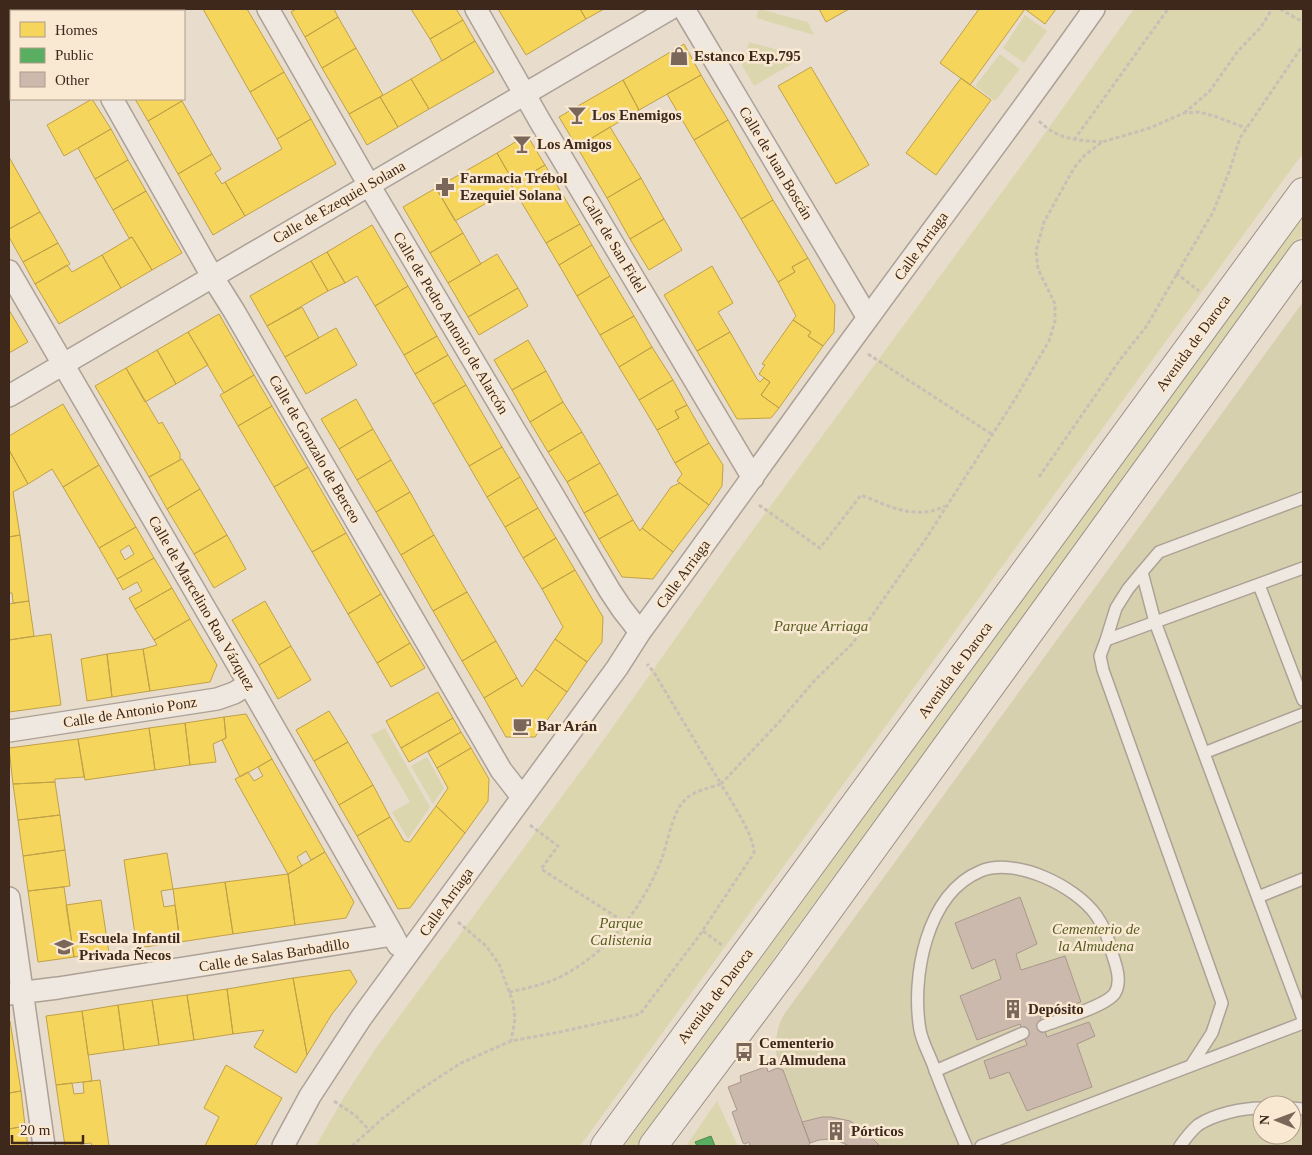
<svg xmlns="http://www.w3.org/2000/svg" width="1312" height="1155" font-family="Georgia,serif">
	<rect width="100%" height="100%" fill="#e8dccd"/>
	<path fill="#dcd6ae" d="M 759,9 L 808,22 L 814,35 L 756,18 Z
		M 1134,9 L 1303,9 L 1303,153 L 580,1146 L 316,1146 L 344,1097 L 376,1048 L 600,745 L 733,557 L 1027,158 Z
		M 1025,15 L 1047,31 L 1024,63 L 1003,48 Z
		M 749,42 L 804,57 L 754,86 L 742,65 Z
		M 1000,54 L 1020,69 L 995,101 L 975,86 Z
		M 1303,216 L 1303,234 L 637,1146 L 624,1146 Z
		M 385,728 L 430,807 L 408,839 L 392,812 L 410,802 L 371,735 Z
		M 427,757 L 444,788 L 433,804 L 411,766 Z
		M 717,1101 L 738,1146 L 686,1146 Z"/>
	<path fill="#d6d0ae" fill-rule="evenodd" d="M 1303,302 L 1303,1146 L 880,1146 C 863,1120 831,1111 802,1122 L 783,1070 L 778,1068 C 775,1048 774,1031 785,1013 ZM 1262,1105 L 1292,1105 L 1292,1135 L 1262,1135 Z"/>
	<path fill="#f6d55c" stroke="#bfa149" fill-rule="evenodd" d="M 9,9 L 36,9 L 32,11 L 11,11 L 11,23 L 9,20 Z
		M 84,9 L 130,9 L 126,11 L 85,11 Z
		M 130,9 L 158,9 L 159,11 L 126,11 Z
		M 203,9 L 247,9 L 284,72 L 250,92 Z
		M 296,9 L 334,9 L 338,17 L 305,37 L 291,12 Z
		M 411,9 L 456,9 L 463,20 L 430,39 Z
		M 498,9 L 580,9 L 586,19 L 526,55 Z
		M 580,9 L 604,9 L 586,19 Z
		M 819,9 L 849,9 L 826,22 Z
		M 979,9 L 1025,9 L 970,85 L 940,63 Z
		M 1025,9 L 1056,9 L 1045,24 Z
		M 338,17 L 356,48 L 322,68 L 305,37 Z
		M 463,20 L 475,41 L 442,61 L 430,39 Z
		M 11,23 L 11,58 L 9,53 L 9,25 Z
		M 475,41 L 494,72 L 429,109 L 411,79 Z
		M 684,44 L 701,75 L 639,110 L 623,80 Z
		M 356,48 L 383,95 L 349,114 L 322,68 Z
		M 811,67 L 869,165 L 836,184 L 778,86 Z
		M 284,72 L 311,119 L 277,139 L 250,92 Z
		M 701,75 L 728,120 L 694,140 L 667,94 Z
		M 961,78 L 991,100 L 936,175 L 906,153 Z
		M 411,79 L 429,109 L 398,127 L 380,97 Z
		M 623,80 L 639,110 L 577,147 L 559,117 Z
		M 380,97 L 398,127 L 367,145 L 349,114 Z
		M 92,99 L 111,129 L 64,156 L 47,125 Z
		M 135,99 L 181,99 L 182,101 L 148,121 Z
		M 182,101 L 212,154 L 178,174 L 148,121 Z
		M 311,119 L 336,164 L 245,216 L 225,182 L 282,149 L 277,139 Z
		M 728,120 L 773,200 L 741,219 L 694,140 Z
		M 610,127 L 641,178 L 607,198 L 577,147 Z
		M 111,129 L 128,160 L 95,179 L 78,148 Z
		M 527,135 L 545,165 L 514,183 L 497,153 Z
		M 497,153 L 514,183 L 511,185 L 513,188 L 455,221 L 436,188 Z
		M 212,154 L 221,169 L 215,173 L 222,184 L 225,182 L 245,216 L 213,235 L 178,174 Z
		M 9,157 L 40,212 L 9,229 Z
		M 128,160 L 146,191 L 113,210 L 95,179 Z
		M 545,165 L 580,224 L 546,243 L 511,185 Z
		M 641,178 L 664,219 L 630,239 L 607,198 Z
		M 436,188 L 463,233 L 430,253 L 403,207 Z
		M 146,191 L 182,253 L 152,270 L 132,237 L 129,238 L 113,210 Z
		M 773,200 L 808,258 L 792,267 L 795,272 L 778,282 L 741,219 Z
		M 40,212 L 58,243 L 23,262 L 9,237 L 9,229 Z
		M 664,219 L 682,250 L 649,270 L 630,239 Z
		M 580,224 L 592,245 L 559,265 L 546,243 Z
		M 372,225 L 408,286 L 375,306 L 357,276 L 345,283 L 327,252 Z
		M 463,233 L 481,264 L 448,283 L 430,253 Z
		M 132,237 L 152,270 L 121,288 L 102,255 Z
		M 58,243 L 70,264 L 35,284 L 23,262 Z
		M 592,245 L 610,276 L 577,296 L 559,265 Z
		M 327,252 L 345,283 L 328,291 L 311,261 Z
		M 497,254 L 518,288 L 468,317 L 448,283 Z
		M 102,255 L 121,288 L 59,324 L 35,284 L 67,265 L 72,272 Z
		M 808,258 L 835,305 L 834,332 L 823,346 L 808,336 L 811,332 L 793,320 L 796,316 L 778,282 L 795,272 L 792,267 Z
		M 311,261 L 328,291 L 267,326 L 250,296 Z
		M 712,266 L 733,303 L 718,312 L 730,332 L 697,351 L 664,295 Z
		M 610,276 L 634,316 L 600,335 L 577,296 Z
		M 408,286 L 437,336 L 404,355 L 375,306 Z
		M 518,288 L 528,306 L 479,335 L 468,317 Z
		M 302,307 L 319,338 L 285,357 L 267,326 Z
		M 9,310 L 28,342 L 9,353 Z
		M 219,314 L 254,375 L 224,393 L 188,332 Z
		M 634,316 L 652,347 L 619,367 L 600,335 Z
		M 793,320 L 811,332 L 808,336 L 823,346 L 779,408 L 761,395 L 770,382 L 759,374 L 765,365 L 762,364 Z
		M 336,328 L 357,365 L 306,394 L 285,357 Z
		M 188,332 L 208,365 L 176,384 L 157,350 Z
		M 730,332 L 757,379 L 760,382 L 764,378 L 770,382 L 761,395 L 779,408 L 771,418 L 737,419 L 697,351 Z
		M 437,336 L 448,355 L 415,374 L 404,355 Z
		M 528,340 L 546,371 L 512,390 L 494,360 Z
		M 652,347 L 673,380 L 639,400 L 619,367 Z
		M 157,350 L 176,384 L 145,402 L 126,368 Z
		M 448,355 L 466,385 L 433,404 L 415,374 Z
		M 126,368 L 159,424 L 162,422 L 180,453 L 180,460 L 149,477 L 95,386 Z
		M 546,371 L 563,402 L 530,422 L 512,390 Z
		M 254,375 L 272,406 L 238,426 L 220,395 Z
		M 673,380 L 687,405 L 675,411 L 679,418 L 657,430 L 639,400 Z
		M 466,385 L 502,447 L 469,466 L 433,404 Z
		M 356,399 L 373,429 L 339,449 L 321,419 Z
		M 563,402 L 582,432 L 548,452 L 530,422 Z
		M 63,404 L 99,465 L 63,487 L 52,469 L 28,484 L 9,450 L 9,436 Z
		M 687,405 L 709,443 L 675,463 L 657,430 L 679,418 L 675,411 Z
		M 272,406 L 308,467 L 274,487 L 238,426 Z
		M 373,429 L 391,460 L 357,480 L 339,449 Z
		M 582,432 L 600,463 L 567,482 L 548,452 Z
		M 709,443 L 723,465 L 722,486 L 709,505 L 677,481 L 682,474 L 675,463 Z
		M 502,447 L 520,477 L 487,497 L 469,466 Z
		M 9,450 L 28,484 L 13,492 L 20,535 L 9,537 Z
		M 182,459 L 200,489 L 167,509 L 149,477 Z
		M 391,460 L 410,492 L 376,512 L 357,480 Z
		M 600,463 L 618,494 L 584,513 L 567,482 Z
		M 99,465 L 136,527 L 99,548 L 63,487 Z
		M 308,467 L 346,533 L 312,552 L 274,487 Z
		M 520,477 L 538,508 L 505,527 L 487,497 Z
		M 680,483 L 709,505 L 673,552 L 642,528 L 671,487 Z
		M 200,489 L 227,535 L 194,554 L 167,509 Z
		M 410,492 L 434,535 L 401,555 L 376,512 Z
		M 618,494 L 633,520 L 599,539 L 584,513 Z
		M 538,508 L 556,538 L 523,558 L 505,527 Z
		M 633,520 L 640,531 L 642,528 L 673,552 L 653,579 L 622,577 L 599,539 Z
		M 136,527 L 154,558 L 117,579 L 99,548 ZM 129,545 L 134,554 L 125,560 L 120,551 Z
		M 346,533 L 381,594 L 348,614 L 312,552 Z
		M 20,535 L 29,601 L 13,603 L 12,593 L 9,593 L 9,537 Z
		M 227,535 L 246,569 L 214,588 L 194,554 Z
		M 434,535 L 467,592 L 433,611 L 401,555 Z
		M 556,538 L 575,570 L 542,589 L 523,558 Z
		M 154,558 L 172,588 L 135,609 L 129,598 L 142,591 L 137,582 L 123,590 L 117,579 Z
		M 575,570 L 603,617 L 602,642 L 587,662 L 555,639 L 563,627 L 542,589 Z
		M 172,588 L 190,619 L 154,640 L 135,609 Z
		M 467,592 L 496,641 L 462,661 L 433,611 Z
		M 381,594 L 410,643 L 377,663 L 348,614 Z
		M 29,601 L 34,636 L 9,640 L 9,604 Z
		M 265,601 L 291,646 L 259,665 L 232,620 Z
		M 190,619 L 217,665 L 210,682 L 150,691 L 143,649 L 157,645 L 154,640 Z
		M 51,634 L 61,705 L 9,712 L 9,640 Z
		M 555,639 L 587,662 L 567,692 L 535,669 Z
		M 496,641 L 517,678 L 484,698 L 462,661 Z
		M 410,643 L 425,668 L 391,687 L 377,663 Z
		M 291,646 L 311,680 L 278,699 L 259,665 Z
		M 143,649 L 150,691 L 112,697 L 107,654 Z
		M 107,654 L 112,697 L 87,701 L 81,659 Z
		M 535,669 L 567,692 L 535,737 L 506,737 L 484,698 L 517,678 L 522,687 Z
		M 438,692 L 453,718 L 401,748 L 386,721 Z
		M 329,711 L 348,742 L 314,761 L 296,730 Z
		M 246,714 L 272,759 L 240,777 L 222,740 L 226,738 L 224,717 Z
		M 224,717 L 226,738 L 213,744 L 216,762 L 190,765 L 185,723 Z
		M 453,718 L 461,732 L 409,762 L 401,748 Z
		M 185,723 L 190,765 L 155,770 L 149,728 Z
		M 149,728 L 155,770 L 85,780 L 78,739 Z
		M 461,732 L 471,748 L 437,768 L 428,752 Z
		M 78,739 L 84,777 L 55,779 L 55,782 L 13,784 L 9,748 Z
		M 348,742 L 373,785 L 339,805 L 314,761 Z
		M 471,748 L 489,779 L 488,801 L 465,833 L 436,806 L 448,788 L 437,768 Z
		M 272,759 L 325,852 L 311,860 L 306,851 L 297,857 L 302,866 L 288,874 L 235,779 L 248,772 L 254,781 L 263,776 L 258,767 Z
		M 55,782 L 60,815 L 18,820 L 13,784 Z
		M 373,785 L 390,817 L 357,836 L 339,805 Z
		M 436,806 L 465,833 L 410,908 L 398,909 L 357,836 L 390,817 L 404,841 L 410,842 Z
		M 60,815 L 65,850 L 23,856 L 18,820 Z
		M 65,850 L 70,886 L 28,891 L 23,856 Z
		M 325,852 L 354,902 L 346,918 L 295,925 L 288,874 Z
		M 167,853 L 173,889 L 161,891 L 164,907 L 175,905 L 180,942 L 137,948 L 124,860 Z
		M 288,874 L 295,925 L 233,934 L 225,882 Z
		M 225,882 L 233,934 L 180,942 L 173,889 Z
		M 64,887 L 74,957 L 38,962 L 28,891 Z
		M 101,900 L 109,953 L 74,957 L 66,905 Z
		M 350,970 L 357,982 L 332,1014 L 307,1055 L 293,978 Z
		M 293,978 L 307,1055 L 296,1073 L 254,1047 L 264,1030 L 233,1034 L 227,989 Z
		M 227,989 L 233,1034 L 194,1040 L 187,995 Z
		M 187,995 L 194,1040 L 159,1045 L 152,1000 Z
		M 152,1000 L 159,1045 L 124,1050 L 118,1005 Z
		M 118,1005 L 124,1050 L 88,1055 L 82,1011 Z
		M 82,1011 L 92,1081 L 56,1085 L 46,1016 Z
		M 9,1021 L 10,1021 L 21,1091 L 9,1093 Z
		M 226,1065 L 282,1098 L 255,1146 L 205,1146 L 219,1117 L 204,1108 Z
		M 100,1080 L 109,1146 L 92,1146 L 91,1143 L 81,1144 L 81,1146 L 65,1146 L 56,1085 L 72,1083 L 74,1094 L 84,1093 L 83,1082 Z
		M 21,1091 L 25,1126 L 9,1129 L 9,1093 Z
		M 25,1126 L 28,1146 L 9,1146 L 9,1129 Z"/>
	<path fill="#5aae61" stroke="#52864c" d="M 711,1136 L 715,1146 L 697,1146 L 695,1142 Z"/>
	<path fill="#ccb9ad" stroke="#a9978c" d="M 1020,897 L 1037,944 L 1016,954 L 1021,970 L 1065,956 L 1081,1002 L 1040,1017 L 1047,1037 L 1089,1022 L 1095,1036 L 1077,1044 L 1092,1087 L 1027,1111 L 1009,1072 L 990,1079 L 984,1061 L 1027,1045 L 1020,1024 L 977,1040 L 960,996 L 1001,979 L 995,959 L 972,969 L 955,923 Z
		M 765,1067 L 767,1068 L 768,1072 L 777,1068 L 783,1070 L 810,1143 L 808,1146 L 750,1146 L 749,1142 L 745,1144 L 743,1143 L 732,1112 L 737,1110 L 728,1087 L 741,1082 L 740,1076 Z
		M 822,1117 L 831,1117 L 850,1121 L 864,1130 L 880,1146 L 849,1146 L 841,1142 L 830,1139 L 819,1140 L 810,1143 L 802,1122 Z"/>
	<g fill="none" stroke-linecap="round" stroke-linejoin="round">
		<g stroke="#ada196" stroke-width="14">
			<path id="service" d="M 1303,498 L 1159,552 L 1142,572 L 1155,622 L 1303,1019
				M 1259,585 L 1303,700
				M 1106,640 L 1116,608 L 1128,589 L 1142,572
				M 1204,753 L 1303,714
				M 1258,897 L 1303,879
				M 1192,1064 L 1212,1033 L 1222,1003 L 1103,670 L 1100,656 L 1106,640 L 1303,568
				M 935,1071 L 1023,1033
				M 1292,1108 L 1303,1109
				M 966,1146 C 954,1118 942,1090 932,1062 C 928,1052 922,1041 920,1030 C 911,978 926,893 981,871 C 1016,857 1075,886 1096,915 C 1104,926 1109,940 1112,953 C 1116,965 1122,981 1115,993 C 1107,1006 1058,1020 1043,1026
				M 981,1146 L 1303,1023
				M 1180,1146 C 1185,1139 1191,1131 1198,1125 C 1215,1114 1242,1108 1262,1108"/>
		</g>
		<g stroke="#ada196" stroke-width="24">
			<path id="minor" d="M 61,9 L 63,11
				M 268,9 L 369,185 L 610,591 L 622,609 L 640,632
				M 476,9 L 541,123 L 753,478
				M 684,9 L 868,318
				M 112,99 L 212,276 L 234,311 L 501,770 L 522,797
				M 9,271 L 249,684 L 393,935
				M 9,396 L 670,9
				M 9,731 L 217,699 L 234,693 L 249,684
				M 9,898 L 44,1146
				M 9,994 L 58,988 L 393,935 L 398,945
				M 283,1146 L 310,1096 L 361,1018 L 617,668 L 640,632 C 717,528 791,422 868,318 C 943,215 1021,113 1094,9"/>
		</g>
		<g stroke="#9d9186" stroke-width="30">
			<path id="secondary" d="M 605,1146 L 1303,192
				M 653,1146 L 787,967 L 1303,254"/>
		</g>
		<path stroke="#c8bfb6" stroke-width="3" stroke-dasharray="4 2.5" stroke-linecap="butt" d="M 1280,9 L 1303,22
			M 1184,113 L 1209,92 L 1238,51 L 1261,27 L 1272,9
			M 1039,121 C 1058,140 1077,140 1102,142
			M 1074,140 L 1168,9
			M 1176,273 L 1199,291
			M 868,354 L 993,435
			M 1039,477 L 1122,357 L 1146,327 L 1213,212 L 1229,172 L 1240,138 L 1303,45
			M 759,505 L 820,548 L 861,495 C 889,506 916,521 945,506
			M 530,825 L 558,846 L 541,869 L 626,923
			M 458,922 L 486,946 L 499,964 L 513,1002 L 515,1019 L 511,1041
			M 703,931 L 722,945
			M 509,992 C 528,988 547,984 564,975 C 610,950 643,907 662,858 C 668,841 672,815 683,802 C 692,791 709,788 721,784 L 653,671 L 647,664
			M 334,1101 L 356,1116 L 370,1131
			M 352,1146 L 382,1119 L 418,1091 L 461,1063 L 511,1041 L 560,1032 L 640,1014 L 699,936 L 754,853 C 754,835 731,801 721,784 L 780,721 L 815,680 L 853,643 L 927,537 L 1017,396 L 1049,341 L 1055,321 L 1055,304 L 1038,269 L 1036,251 L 1044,222 L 1074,168 L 1085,155 L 1102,142 L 1150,128 L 1184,113 L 1199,112 L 1217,117 L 1246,128"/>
		<use href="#service" stroke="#efe8e0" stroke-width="11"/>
		<use href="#minor" stroke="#efe8e0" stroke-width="21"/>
		<use href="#secondary" stroke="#efe8e0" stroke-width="28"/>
	</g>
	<defs>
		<g id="shop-bare" transform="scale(1.5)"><path d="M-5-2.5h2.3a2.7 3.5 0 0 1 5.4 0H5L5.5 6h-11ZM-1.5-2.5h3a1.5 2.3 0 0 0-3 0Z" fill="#7a675a" stroke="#fae9d2" stroke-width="2.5" paint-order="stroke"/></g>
		<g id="bar-bare" transform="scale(1.5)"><path d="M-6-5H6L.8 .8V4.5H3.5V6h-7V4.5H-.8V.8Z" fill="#7a675a" stroke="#fae9d2" stroke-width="2.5" paint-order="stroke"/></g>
		<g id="pharmacy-bare" transform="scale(1.5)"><path d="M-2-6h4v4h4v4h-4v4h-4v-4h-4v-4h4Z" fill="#7a675a" stroke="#fae9d2" stroke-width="2.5" paint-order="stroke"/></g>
		<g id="cafe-bare" transform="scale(1.5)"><path d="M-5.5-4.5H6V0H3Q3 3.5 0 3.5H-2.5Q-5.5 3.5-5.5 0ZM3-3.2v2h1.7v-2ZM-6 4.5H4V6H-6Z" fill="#7a675a" stroke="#fae9d2" stroke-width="2.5" paint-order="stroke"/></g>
		<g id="school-bare" transform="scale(1.5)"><path d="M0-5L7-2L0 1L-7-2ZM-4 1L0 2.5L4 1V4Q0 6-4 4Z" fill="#7a675a" stroke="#fae9d2" stroke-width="2.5" paint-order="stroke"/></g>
		<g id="building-bare" transform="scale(1.5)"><path d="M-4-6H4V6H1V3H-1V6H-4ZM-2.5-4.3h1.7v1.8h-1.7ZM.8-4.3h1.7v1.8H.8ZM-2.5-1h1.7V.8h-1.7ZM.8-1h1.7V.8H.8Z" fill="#7a675a" stroke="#fae9d2" stroke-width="2.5" paint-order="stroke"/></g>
		<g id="bus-bare" transform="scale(1.5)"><path d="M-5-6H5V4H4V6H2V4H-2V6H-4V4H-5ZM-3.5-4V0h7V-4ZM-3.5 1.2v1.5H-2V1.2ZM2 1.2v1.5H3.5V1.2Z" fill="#7a675a" stroke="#fae9d2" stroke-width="2.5" paint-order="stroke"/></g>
	</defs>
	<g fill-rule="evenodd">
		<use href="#shop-bare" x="679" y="56"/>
		<use href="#bar-bare" x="577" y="115"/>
		<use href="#bar-bare" x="522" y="144"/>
		<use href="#pharmacy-bare" x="445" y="187"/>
		<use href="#cafe-bare" x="522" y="726"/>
		<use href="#school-bare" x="64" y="947"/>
		<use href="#building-bare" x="1013" y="1009"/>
		<use href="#bus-bare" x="744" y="1052"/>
		<use href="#building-bare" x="836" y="1131"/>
	</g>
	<g text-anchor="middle" stroke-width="5" stroke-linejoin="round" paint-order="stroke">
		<g font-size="15" font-weight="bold" fill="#3e281c" stroke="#fae9d2" text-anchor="start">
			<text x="694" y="61">Estanco Exp.795</text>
			<text x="592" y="120">Los Enemigos</text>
			<text x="537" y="149">Los Amigos</text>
			<text x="460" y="183">Farmacia Trébol<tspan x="460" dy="17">Ezequiel Solana</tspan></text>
			<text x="537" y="731">Bar Arán</text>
			<text x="79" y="943">Escuela Infantil<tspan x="79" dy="17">Privada Ñecos</tspan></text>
			<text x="1028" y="1014">Depósito</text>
			<text x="759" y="1048">Cementerio<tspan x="759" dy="17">La Almudena</tspan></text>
			<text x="851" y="1136">Pórticos</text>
		</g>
		<g font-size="15" fill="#3e281c" stroke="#fae9d2">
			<text transform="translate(776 163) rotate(59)" y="5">Calle de Juan Boscán</text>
			<text transform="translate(339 202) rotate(-30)" y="5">Calle de Ezequiel Solana</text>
			<text transform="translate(614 244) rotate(59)" y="5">Calle de San Fidel</text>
			<text transform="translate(921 246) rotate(-54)" y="5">Calle Arriaga</text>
			<text transform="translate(451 323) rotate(59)" y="5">Calle de Pedro Antonio de Alarcón</text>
			<text transform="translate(1193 343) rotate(-54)" y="5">Avenida de Daroca</text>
			<text transform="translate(315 449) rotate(60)" y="5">Calle de Gonzalo de Berceo</text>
			<text transform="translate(683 574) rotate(-54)" y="5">Calle Arriaga</text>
			<text transform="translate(202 603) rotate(60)" y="5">Calle de Marcelino Roa Vázquez</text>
			<text transform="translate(955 670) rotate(-54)" y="5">Avenida de Daroca</text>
			<text transform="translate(130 712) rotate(-9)" y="5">Calle de Antonio Ponz</text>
			<text transform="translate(446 902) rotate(-54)" y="5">Calle Arriaga</text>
			<text transform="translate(274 955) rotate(-9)" y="5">Calle de Salas Barbadillo</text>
			<text transform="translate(715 996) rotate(-53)" y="5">Avenida de Daroca</text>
		</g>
		<g font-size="15" font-style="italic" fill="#565d20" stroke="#fae9d2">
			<text x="821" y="631">Parque Arriaga</text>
			<text x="621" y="928">Parque<tspan x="621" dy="17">Calistenia</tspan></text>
			<text x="1096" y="934">Cementerio de<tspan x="1096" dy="17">la Almudena</tspan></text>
		</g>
	</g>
	<rect width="1312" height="1155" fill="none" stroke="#3e281c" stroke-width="20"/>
	<rect x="10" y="10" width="175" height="90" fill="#fae9d2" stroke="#af9c89"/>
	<rect x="20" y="22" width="25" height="15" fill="#f6d55c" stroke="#af9c89"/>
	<text x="55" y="35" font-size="15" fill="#3e281c">Homes</text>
	<rect x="20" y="48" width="25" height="15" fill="#5aae61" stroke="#af9c89"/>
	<text x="55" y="60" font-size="15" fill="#3e281c">Public</text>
	<rect x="20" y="72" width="25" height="15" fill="#ccb9ad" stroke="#af9c89"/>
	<text x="55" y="85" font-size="15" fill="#3e281c">Other</text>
	<g transform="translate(1277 1120) rotate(271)"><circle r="24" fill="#fae9d2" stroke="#af9c89"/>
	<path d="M0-4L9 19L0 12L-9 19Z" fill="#7a675a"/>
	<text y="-8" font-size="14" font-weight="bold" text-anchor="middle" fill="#3e281c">N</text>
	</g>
	<path d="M12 1135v8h71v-8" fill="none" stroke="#3e281c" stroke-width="2.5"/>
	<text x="20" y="1135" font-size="15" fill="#3e281c" stroke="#fae9d2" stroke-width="4" paint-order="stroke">20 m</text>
</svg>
